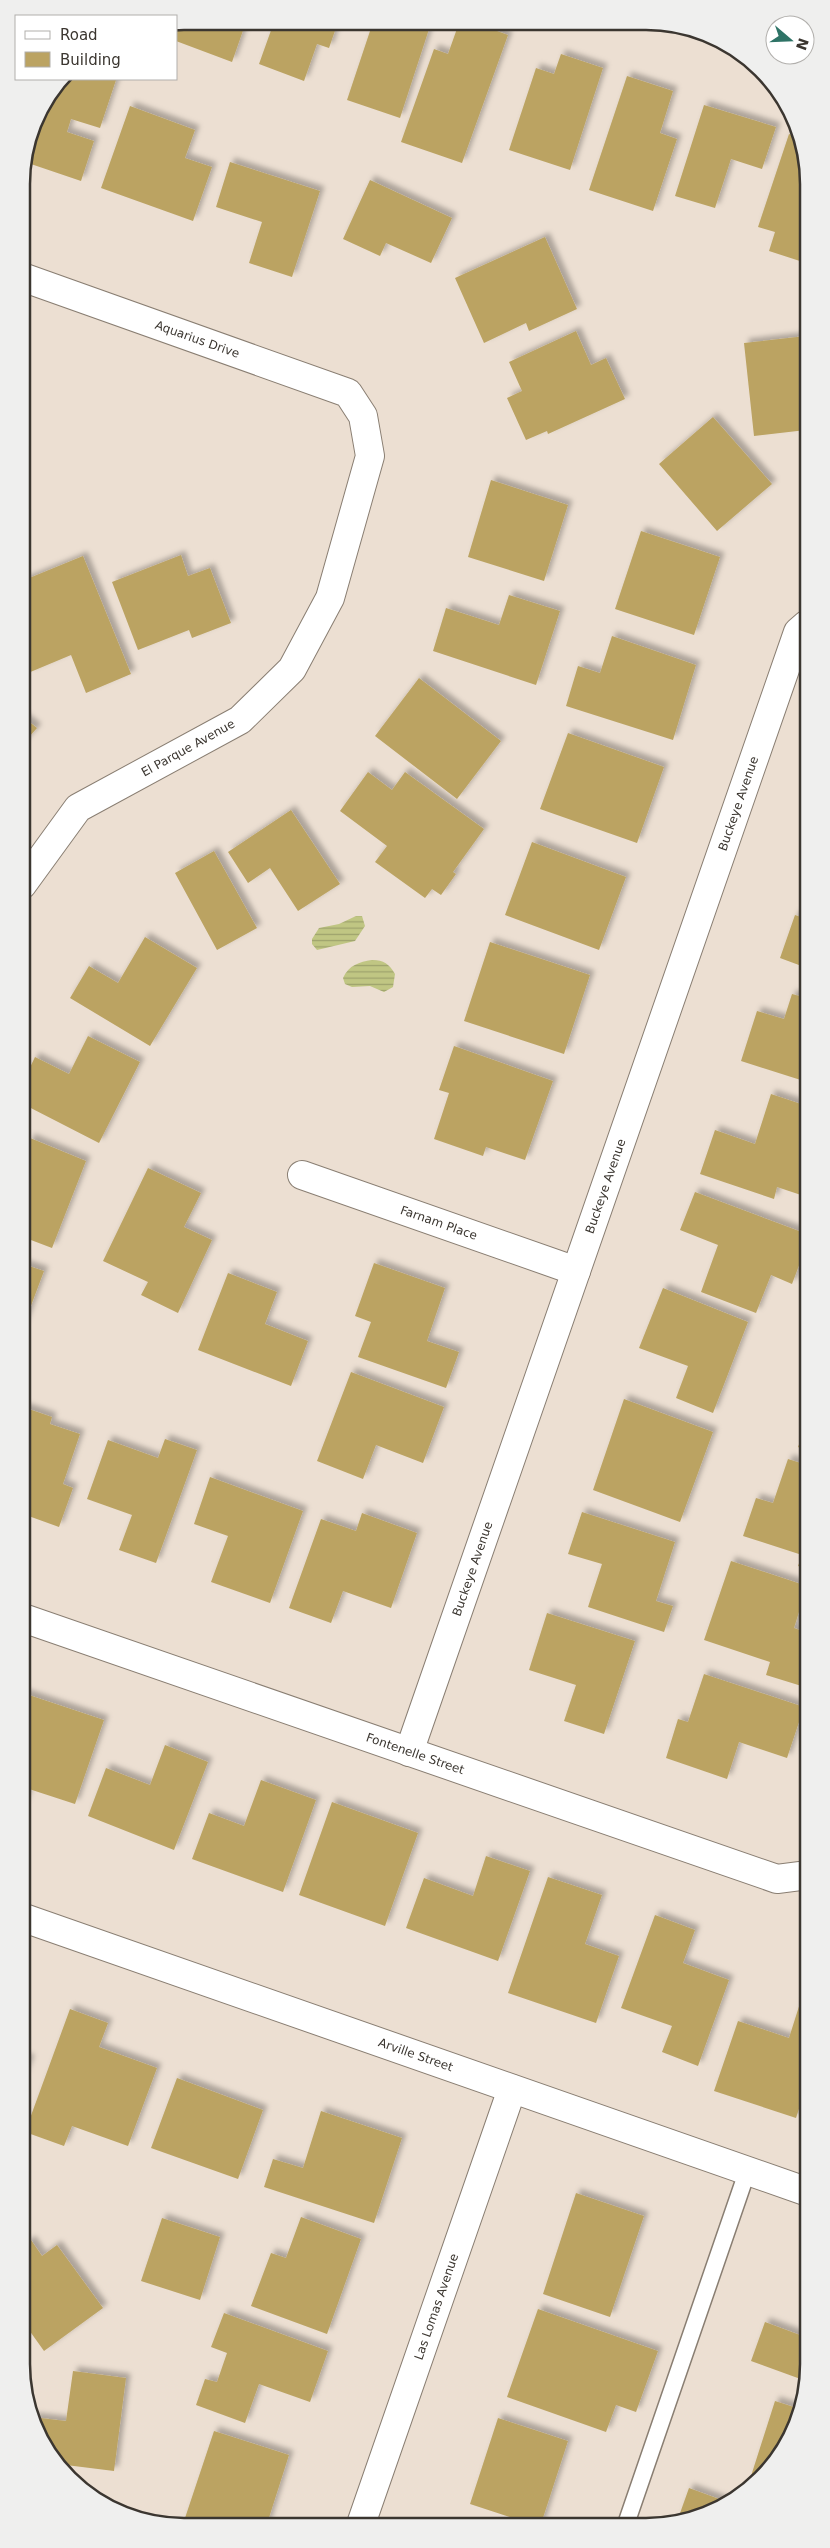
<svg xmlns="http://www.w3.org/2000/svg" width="830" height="2548" font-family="'DejaVu Sans',sans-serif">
	<defs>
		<pattern id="water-rules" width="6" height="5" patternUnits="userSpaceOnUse" patternTransform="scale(1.25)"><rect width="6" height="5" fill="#c0c683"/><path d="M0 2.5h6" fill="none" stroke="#9da26c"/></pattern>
		<filter id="shadow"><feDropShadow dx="4.5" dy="-4.5" stdDeviation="2.5" flood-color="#0004"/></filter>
	</defs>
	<rect width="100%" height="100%" fill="#ecdfd2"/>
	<path fill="url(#water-rules)" d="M 356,916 L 362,916 L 365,926 L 355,941 L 317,950 L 312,944 L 312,939 L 319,928 L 339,924 Z
		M 372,960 C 384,960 389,964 395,974 L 393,987 L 384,992 L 370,986 L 352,987 L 345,984 L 343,978 C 349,965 359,962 372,960 Z"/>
	<path fill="#bba362" filter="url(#shadow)" d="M 184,21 L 246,22 L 232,62 L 176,41 L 177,23 Z
		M 274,22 L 338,22 L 329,48 L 317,44 L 304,81 L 259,64 Z
		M 373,22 L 431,23 L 400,118 L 347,100 Z
		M 459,23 L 475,23 L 508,35 L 462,163 L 401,142 L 434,49 L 448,54 Z
		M 561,54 L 603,68 L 570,170 L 509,150 L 536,68 L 554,74 Z
		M 627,76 L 673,91 L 660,133 L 677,139 L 653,211 L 589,190 Z
		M 64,79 L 116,80 L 100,128 L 71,119 L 67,132 L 94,141 L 81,181 L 25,162 L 38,112 Z
		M 704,105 L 776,127 L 762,169 L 731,159 L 715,208 L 675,196 Z
		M 130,106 L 195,130 L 185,158 L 212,167 L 193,221 L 101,188 Z
		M 789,134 L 801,138 L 806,153 L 806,263 L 769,251 L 775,232 L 758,227 Z
		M 230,162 L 320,191 L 292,277 L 249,263 L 262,222 L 216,207 Z
		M 370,180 L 452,218 L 431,263 L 386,243 L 380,256 L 343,239 Z
		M 545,237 L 577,309 L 529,331 L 526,323 L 484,343 L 455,278 Z
		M 576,331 L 591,365 L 606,358 L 625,399 L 548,434 L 547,431 L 526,440 L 507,398 L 522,391 L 509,362 Z
		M 806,336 L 806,430 L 754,436 L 744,343 Z
		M 713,417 L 772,484 L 717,531 L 659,464 Z
		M 491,480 L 568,505 L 544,581 L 468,557 Z
		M 641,531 L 720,557 L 694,635 L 615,609 Z
		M 181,555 L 188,576 L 210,568 L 231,623 L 192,638 L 189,630 L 138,650 L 112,582 Z
		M 83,556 L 131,674 L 86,693 L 71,655 L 28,673 L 22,658 L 22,581 Z
		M 509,595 L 560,611 L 536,685 L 433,651 L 446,608 L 499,625 Z
		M 612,636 L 696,665 L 673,740 L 566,706 L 578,666 L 600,673 Z
		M 419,678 L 501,741 L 457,799 L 375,736 Z
		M 22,716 L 37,728 L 22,745 Z
		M 568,733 L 664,767 L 637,843 L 540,809 Z
		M 368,772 L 392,790 L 405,772 L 484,829 L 453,872 L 456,874 L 441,895 L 432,889 L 425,898 L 375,862 L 387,846 L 340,811 Z
		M 291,810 L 340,884 L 298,911 L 270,868 L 248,883 L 228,852 Z
		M 532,842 L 626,877 L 599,950 L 505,915 Z
		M 214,851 L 257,928 L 217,950 L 175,873 Z
		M 795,915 L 807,919 L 807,968 L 780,958 Z
		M 145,937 L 197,968 L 150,1046 L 70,998 L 89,966 L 118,983 Z
		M 490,942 L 590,975 L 564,1054 L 464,1021 Z
		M 792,994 L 807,998 L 807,1082 L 741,1061 L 757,1011 L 784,1019 Z
		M 88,1036 L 140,1062 L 99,1143 L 23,1104 L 23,1082 L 35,1057 L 69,1074 Z
		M 454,1046 L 553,1081 L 525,1160 L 486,1147 L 483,1156 L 434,1139 L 449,1093 L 439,1090 Z
		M 771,1094 L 807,1106 L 807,1197 L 777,1187 L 774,1199 L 700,1174 L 715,1130 L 755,1144 Z
		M 30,1138 L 86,1161 L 52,1248 L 23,1237 L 23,1156 Z
		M 148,1168 L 201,1193 L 184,1227 L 212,1240 L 178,1313 L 141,1295 L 148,1282 L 103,1261 Z
		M 695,1192 L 807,1234 L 807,1244 L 792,1284 L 771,1275 L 756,1313 L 701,1292 L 718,1245 L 680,1230 Z
		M 374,1263 L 445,1288 L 427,1341 L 459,1352 L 446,1388 L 358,1357 L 371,1322 L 355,1316 Z
		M 23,1264 L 44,1271 L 23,1327 Z
		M 228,1273 L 277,1292 L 265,1324 L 308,1341 L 291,1386 L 198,1350 Z
		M 663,1288 L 748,1322 L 713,1413 L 676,1398 L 688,1366 L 639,1348 Z
		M 351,1372 L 444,1407 L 423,1463 L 376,1445 L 363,1479 L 317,1461 Z
		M 624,1399 L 713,1432 L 680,1522 L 593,1490 Z
		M 23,1407 L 52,1417 L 50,1424 L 80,1434 L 63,1484 L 73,1488 L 59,1527 L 23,1514 Z
		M 807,1423 L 807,1451 L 798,1447 Z
		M 165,1439 L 197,1450 L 156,1563 L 119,1550 L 132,1515 L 87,1499 L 108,1440 L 158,1458 Z
		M 788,1459 L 807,1465 L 807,1569 L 798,1566 L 802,1555 L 743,1536 L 756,1498 L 773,1503 Z
		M 210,1477 L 303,1511 L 270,1603 L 211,1582 L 228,1536 L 194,1524 Z
		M 582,1512 L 675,1542 L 656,1601 L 673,1606 L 664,1632 L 588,1607 L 602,1564 L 568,1554 Z
		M 362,1513 L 417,1533 L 391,1608 L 343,1591 L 331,1623 L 289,1608 L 321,1519 L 356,1531 Z
		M 731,1561 L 807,1586 L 794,1628 L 808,1633 L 808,1688 L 766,1675 L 770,1662 L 704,1640 Z
		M 547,1613 L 635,1641 L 604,1734 L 564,1721 L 576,1685 L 529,1670 Z
		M 704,1674 L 804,1707 L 787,1758 L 739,1742 L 727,1779 L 666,1758 L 678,1719 L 688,1722 Z
		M 23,1693 L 104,1720 L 75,1804 L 29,1789 L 24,1806 Z
		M 165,1745 L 208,1762 L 174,1850 L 88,1816 L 106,1768 L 150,1785 Z
		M 261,1780 L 316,1800 L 283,1892 L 192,1859 L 209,1813 L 244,1826 Z
		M 332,1802 L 418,1833 L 385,1926 L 299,1895 Z
		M 486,1856 L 530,1871 L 498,1961 L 406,1928 L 424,1878 L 473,1896 Z
		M 548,1877 L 602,1895 L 585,1944 L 619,1956 L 596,2023 L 508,1993 Z
		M 655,1915 L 695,1930 L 683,1963 L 729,1980 L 698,2066 L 662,2052 L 672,2026 L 621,2008 Z
		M 801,2000 L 808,2002 L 808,2087 L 806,2087 L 796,2118 L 714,2091 L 738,2021 L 789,2038 Z
		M 70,2009 L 108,2023 L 99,2047 L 157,2068 L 128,2146 L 72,2126 L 64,2146 L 25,2132 Z
		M 24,2057 L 30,2059 L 24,2077 Z
		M 177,2078 L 263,2110 L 238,2179 L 151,2148 Z
		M 321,2111 L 402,2138 L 374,2223 L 264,2187 L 273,2159 L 303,2168 Z
		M 576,2193 L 644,2216 L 610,2317 L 543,2294 Z
		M 301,2217 L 361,2239 L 327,2334 L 251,2306 L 271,2253 L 286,2258 Z
		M 162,2218 L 220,2237 L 200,2300 L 141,2281 Z
		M 31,2240 L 42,2256 L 57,2245 L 103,2308 L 44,2351 L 24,2323 L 24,2245 Z
		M 538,2309 L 658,2351 L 636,2412 L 616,2405 L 606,2432 L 507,2397 Z
		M 224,2313 L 328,2351 L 310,2402 L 259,2384 L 245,2423 L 196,2405 L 205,2379 L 217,2382 L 227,2353 L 211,2347 Z
		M 765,2322 L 808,2338 L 808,2374 L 806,2381 L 751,2361 Z
		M 73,2371 L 126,2378 L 114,2471 L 58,2464 L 38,2436 L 32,2417 L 66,2421 Z
		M 775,2401 L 800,2409 L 796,2426 L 768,2472 L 759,2479 L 751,2476 Z
		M 498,2418 L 568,2441 L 541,2524 L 531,2524 L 470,2504 Z
		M 214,2431 L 289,2455 L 267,2524 L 183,2524 Z
		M 689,2488 L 730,2503 L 688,2520 L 679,2516 Z"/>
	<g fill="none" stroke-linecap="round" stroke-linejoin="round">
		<g stroke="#897e72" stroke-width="19">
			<path id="lane" d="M 626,2524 L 747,2172"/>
		</g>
		<g stroke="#897e72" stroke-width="30">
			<g id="street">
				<path id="s1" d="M 22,277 L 348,393 L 363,416 L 370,456 L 330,598 L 292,669 L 240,720 L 78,808 L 22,885"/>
				<path id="s2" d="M 302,1175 L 576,1271"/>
				<path id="s3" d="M 23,1618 L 777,1879 L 808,1875"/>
				<path id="s4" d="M 409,1752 L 798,632 L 806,625"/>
				<path id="s5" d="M 361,2524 L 512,2089"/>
			</g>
		</g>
		<g stroke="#897e72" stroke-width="30">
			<g id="secondary">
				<path id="s6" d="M 24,1918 L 808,2192"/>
			</g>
		</g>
		<use href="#lane" stroke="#fff" stroke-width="16"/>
		<use href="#street" stroke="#fff" stroke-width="28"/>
		<use href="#secondary" stroke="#fff" stroke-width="28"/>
	</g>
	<g text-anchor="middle" stroke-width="5" stroke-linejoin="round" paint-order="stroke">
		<g font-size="12" fill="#3b3630" stroke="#fff">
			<text dy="4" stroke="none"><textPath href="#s1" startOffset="186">Aquarius Drive</textPath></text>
			<text transform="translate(188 748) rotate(-29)" y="4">El Parque Avenue</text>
			<text dy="4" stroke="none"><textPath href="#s4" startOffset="1004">Buckeye Avenue</textPath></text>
			<text dy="4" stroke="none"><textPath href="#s4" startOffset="599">Buckeye Avenue</textPath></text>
			<text dy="4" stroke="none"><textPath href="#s2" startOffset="145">Farnam Place</textPath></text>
			<text dy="4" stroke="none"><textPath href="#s4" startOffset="194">Buckeye Avenue</textPath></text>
			<text dy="4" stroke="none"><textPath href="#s3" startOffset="415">Fontenelle Street</textPath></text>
			<text dy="4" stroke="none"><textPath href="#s6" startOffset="415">Arville Street</textPath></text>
			<text dy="4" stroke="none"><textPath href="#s5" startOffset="230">Las Lomas Avenue</textPath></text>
		</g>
	</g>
	<path d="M0 0H830V2548H0ZM184 30H646A154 154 0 0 1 800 184V2364A154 154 0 0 1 646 2518H184A154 154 0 0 1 30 2364V184A154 154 0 0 1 184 30Z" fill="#efefee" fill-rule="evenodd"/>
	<path fill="none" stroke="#3b3630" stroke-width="2.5" d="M184 30H646A154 154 0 0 1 800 184V2364A154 154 0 0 1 646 2518H184A154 154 0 0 1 30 2364V184A154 154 0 0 1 184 30Z"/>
	<rect x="15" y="15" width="162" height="65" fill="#ffffff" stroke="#b1afac"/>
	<rect x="25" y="31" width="25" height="8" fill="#ffffff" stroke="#b1afac"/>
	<text x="60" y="40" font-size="15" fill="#3b3630">Road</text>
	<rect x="25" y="52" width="25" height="15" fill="#bba362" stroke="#b1afac"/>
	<text x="60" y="65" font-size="15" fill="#3b3630">Building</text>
	<g transform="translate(790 40) rotate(109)"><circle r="24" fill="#ffffff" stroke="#b1afac"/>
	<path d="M0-4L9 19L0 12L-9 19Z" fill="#2e7366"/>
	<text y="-8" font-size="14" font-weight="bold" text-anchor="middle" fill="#3b3630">N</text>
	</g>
</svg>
